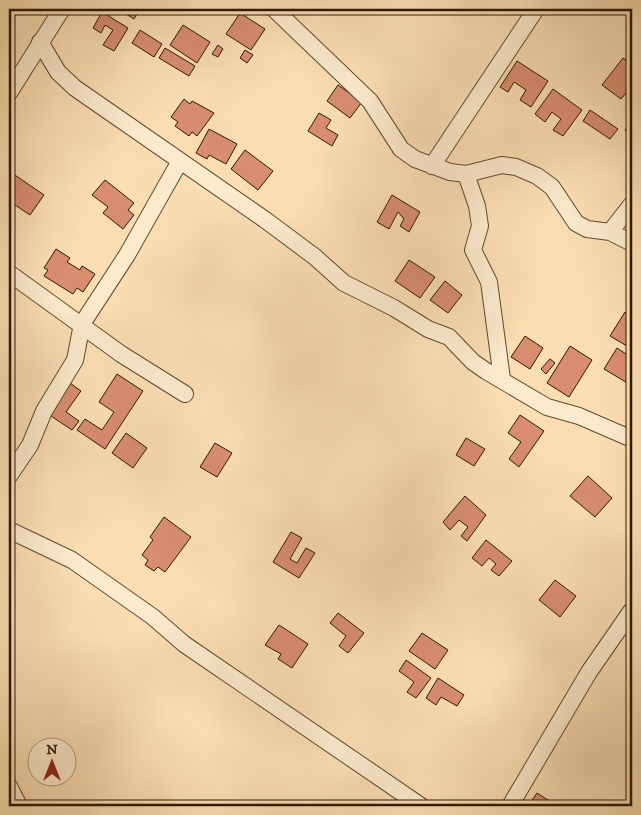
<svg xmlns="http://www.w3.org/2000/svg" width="641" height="815" font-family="'IM FELL DW Pica',serif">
	<rect width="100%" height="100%" fill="#fadeb2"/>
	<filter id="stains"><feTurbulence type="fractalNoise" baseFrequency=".004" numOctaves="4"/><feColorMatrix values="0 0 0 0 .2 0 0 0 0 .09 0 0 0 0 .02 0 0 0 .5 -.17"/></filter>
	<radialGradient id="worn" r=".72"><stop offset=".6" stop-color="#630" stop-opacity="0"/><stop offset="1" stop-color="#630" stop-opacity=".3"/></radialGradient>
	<path fill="#d88d6f" stroke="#2d1901" d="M 118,9 L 140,9 L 134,19 Z
		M 102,12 L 128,28 L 114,51 L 103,45 L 113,30 L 105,25 L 101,33 L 93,28 Z
		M 240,13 L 265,29 L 251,50 L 226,34 Z
		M 183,25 L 210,42 L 197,63 L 170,45 Z
		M 140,30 L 162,44 L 154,57 L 132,43 Z
		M 218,45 L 223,49 L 218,57 L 212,54 Z
		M 165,48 L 195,66 L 189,76 L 159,58 Z
		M 245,50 L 253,55 L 247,63 L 240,58 Z
		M 623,58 L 632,65 L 632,98 L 626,93 L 621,99 L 602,85 Z
		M 517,61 L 548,81 L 531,107 L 520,100 L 526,90 L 514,82 L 508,92 L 500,87 Z
		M 338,85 L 362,102 L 350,118 L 327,101 Z
		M 553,89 L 582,110 L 563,136 L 553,130 L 561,119 L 552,112 L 545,122 L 535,114 Z
		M 184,99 L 190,104 L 192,101 L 214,113 L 197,136 L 192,132 L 189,136 L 175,126 L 178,122 L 171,117 Z
		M 590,110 L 618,129 L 610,139 L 583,121 Z
		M 319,113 L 331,120 L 326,128 L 338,135 L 332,146 L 308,131 Z
		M 632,121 L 632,135 L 625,130 Z
		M 209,129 L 237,144 L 226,164 L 209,155 L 207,159 L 196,153 Z
		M 245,150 L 273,171 L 258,190 L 231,169 Z
		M 9,171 L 44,195 L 30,215 L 9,201 Z
		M 105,180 L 134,203 L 128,210 L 134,215 L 123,229 L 103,213 L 108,207 L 92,195 Z
		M 392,195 L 420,212 L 409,232 L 400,226 L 404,219 L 398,212 L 389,229 L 377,222 Z
		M 56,249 L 70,258 L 67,262 L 80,270 L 82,266 L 95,274 L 83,292 L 77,288 L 73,294 L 44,276 L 48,270 L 44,268 Z
		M 409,260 L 435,277 L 420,298 L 395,281 Z
		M 445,281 L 462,295 L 448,313 L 430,300 Z
		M 625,312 L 632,317 L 632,325 L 627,333 L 632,336 L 632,349 L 610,336 Z
		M 525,336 L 543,348 L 530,369 L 511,357 Z
		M 570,346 L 592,360 L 569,397 L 547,383 Z
		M 617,348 L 632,358 L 632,379 L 629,384 L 604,369 Z
		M 550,359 L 555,363 L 546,374 L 541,369 Z
		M 117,374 L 143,391 L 105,449 L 77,430 L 85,419 L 102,430 L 114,412 L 99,402 Z
		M 70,383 L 81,391 L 66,412 L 79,421 L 72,430 L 48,414 Z
		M 520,415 L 544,431 L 519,467 L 509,459 L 521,442 L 508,433 Z
		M 126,433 L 147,448 L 133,468 L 112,453 Z
		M 466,438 L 485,449 L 474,466 L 456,455 Z
		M 215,443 L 232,453 L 217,477 L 200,467 Z
		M 588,476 L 612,498 L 595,517 L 570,496 Z
		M 465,496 L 486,515 L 467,541 L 461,536 L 468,527 L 459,520 L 450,530 L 443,522 Z
		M 164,517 L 191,537 L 165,572 L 158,567 L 154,571 L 145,565 L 148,560 L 142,555 L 153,540 L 150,537 Z
		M 291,532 L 302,538 L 290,559 L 297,563 L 306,548 L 315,553 L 299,578 L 273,562 Z
		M 486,540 L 512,561 L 499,576 L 491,570 L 496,564 L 489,558 L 482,566 L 472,558 Z
		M 555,580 L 576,596 L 560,617 L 539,600 Z
		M 338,613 L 364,633 L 348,653 L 339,646 L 346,636 L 330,623 Z
		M 279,625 L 308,644 L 292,668 L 278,659 L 281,654 L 265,645 Z
		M 422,633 L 448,650 L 435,669 L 409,651 Z
		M 406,660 L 431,678 L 416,698 L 407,692 L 414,682 L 399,671 Z
		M 438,678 L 464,695 L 457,706 L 441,697 L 436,705 L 426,698 Z
		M 537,793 L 548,800 L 545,806 L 528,806 Z"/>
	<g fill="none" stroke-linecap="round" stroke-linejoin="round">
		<g stroke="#604a2d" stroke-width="18">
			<path id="street" d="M 274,9 L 370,101 L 401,149 L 415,159 L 450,172 L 466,174 L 502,165 L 516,167 L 537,176 L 552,187 L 576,223 L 587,229 L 610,232 L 632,243
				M 40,42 L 58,72 L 75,88 L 264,219 L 315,257 L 344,283 L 394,308 L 428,329 L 449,337 L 473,362 L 486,371 L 547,407 L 579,416 L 632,439
				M 9,93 L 62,9
				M 432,166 L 536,9
				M 466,174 L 477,206 L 480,226 L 473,250 L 489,282 L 502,379
				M 610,232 L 632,204
				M 9,273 L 121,354 L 185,394
				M 9,476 L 30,445 L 44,411 L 75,360 L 82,324 L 127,255 L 180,161
				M 9,530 L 72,560 L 153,617 L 184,644 L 421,806
				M 9,786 L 19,806
				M 510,806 L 589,672 L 632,610"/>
		</g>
		<use href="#street" stroke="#fceacd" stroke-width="16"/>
	</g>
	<rect width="641" height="815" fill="none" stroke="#fadeb2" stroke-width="30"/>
	<rect x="10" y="10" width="621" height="795" fill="none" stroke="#2d1901" stroke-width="2.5"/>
	<rect x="15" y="15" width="611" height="785" fill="none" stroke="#2d1901"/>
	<g transform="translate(52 762)"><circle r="24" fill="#fceacd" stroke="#a9967b"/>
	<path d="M0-4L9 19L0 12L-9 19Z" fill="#8f2418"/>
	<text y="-8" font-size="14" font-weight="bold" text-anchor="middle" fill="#2d1901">N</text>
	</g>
	<rect width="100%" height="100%" filter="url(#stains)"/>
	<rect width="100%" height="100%" fill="url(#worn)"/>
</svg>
